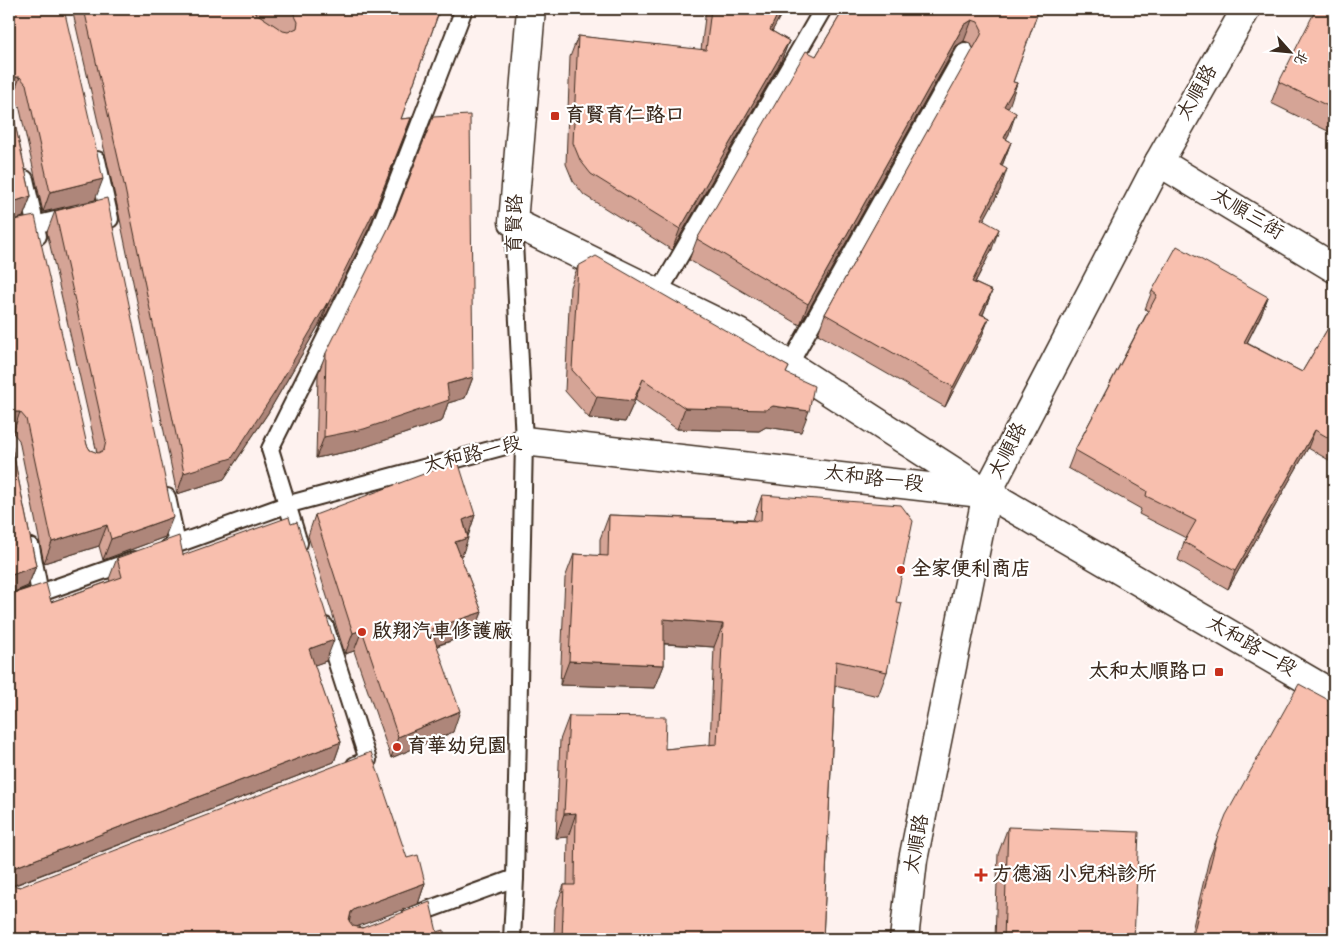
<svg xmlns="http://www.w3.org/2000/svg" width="1343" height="948" font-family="'Indie Flower','LXGW WenKai TC',sans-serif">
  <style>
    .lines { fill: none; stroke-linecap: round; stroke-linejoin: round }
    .service-casing { stroke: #3b2a1e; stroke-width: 20 }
    .minor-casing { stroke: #3b2a1e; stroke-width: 31 }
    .tertiary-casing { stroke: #3b2a1e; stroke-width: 31 }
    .service { stroke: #fff; stroke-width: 16 }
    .minor { stroke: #fff; stroke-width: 28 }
    .tertiary { stroke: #fff; stroke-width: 28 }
    .wall { fill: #d5a496; stroke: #3b2a1e }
    .shaded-wall { fill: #ae867a; stroke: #3b2a1e }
    .building { fill: #f8bfae; stroke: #3b2a1e }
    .poi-dot { fill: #c8321e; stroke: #fff; stroke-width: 2 }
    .labels { text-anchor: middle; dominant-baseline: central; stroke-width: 4.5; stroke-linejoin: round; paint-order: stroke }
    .street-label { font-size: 20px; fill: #3b2a1e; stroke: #fff }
    .poi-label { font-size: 20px; font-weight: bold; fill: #3b2a1e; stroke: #fff; text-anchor: start }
  </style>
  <rect width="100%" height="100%" fill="#fef2ef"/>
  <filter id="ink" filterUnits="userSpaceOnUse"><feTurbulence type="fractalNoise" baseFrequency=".02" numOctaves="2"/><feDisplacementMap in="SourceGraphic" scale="10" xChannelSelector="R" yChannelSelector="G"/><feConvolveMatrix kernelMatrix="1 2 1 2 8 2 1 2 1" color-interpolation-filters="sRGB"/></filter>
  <g filter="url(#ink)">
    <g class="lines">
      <!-- service casing -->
      <g class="service-casing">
        <g id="service">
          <path d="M 97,160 L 110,219"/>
          <path d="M 25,179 L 38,236"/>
          <path d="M 9,231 L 72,216"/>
          <path d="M 658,294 L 823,9"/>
          <path d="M 789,365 L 965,51"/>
          <path d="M 167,497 L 177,544"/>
          <path d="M 299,543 L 270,449 L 378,232 L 464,9"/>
          <path d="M 31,547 L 40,593"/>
          <path d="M 169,547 L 286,505 L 524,441"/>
          <path d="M 9,604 L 134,560"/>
          <path d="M 325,626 L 368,760 L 355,765"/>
          <path d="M 411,916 L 515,878"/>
          <path d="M 512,939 L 515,878 L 524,441 L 513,222"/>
        </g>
      </g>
      <!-- minor casing -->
      <g class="minor-casing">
        <g id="minor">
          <path d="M 531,9 L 513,222 L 739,333 L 987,493 L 1334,695"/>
          <path d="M 1159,162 L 1334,268"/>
          <path d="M 524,441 L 981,493"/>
        </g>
      </g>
      <!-- tertiary casing -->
      <g class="tertiary-casing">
        <path id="tertiary" d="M 904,939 L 913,860 L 987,493 L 1159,162 L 1246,9"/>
      </g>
      <!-- service -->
      <use href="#service" class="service"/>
      <!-- minor -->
      <use href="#minor" class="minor"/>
      <!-- tertiary -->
      <use href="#tertiary" class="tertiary"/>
    </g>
    <!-- wall -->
    <g class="wall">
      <path d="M 9,9 L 95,200 L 43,212 L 19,105 L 12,98 L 9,98 L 31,196 L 23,217 L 14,220 L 87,445 L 90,450 L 97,453 L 47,232 L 55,211 L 165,537 L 103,560 L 99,546 L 44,563 L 19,440 L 13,433 L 9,432 Z"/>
      <path d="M 72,9 L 440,9 L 401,119 L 411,118 L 403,139 L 369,228 L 320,327 L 320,323 L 268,413 L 224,479 L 177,494 L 117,205 Z"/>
      <path d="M 706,9 L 784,9 L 772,31 L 789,41 L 781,61 L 672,250 L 584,195 L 573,181 L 566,164 L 570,57 L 578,36 L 701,50 Z"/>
      <path d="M 844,9 L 1039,9 L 1013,82 L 1017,83 L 1007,108 L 1009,134 L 1006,139 L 1011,142 L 1002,166 L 1000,190 L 983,221 L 992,249 L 975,283 L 992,291 L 983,315 L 989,318 L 981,338 L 945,407 L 818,334 L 825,314 L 974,49 L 970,43 L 964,41 L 956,46 L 800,325 L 689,260 L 697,239 L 816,56 Z"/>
      <path d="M 1334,9 L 1334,134 L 1271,103 L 1279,82 Z"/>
      <path d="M 578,266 L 789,367 L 786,373 L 801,432 L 766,427 L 759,431 L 677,429 L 635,400 L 625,422 L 589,418 L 565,391 L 570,287 Z"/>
      <path d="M 1152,291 L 1268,297 L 1261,315 L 1247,343 L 1302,372 L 1334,318 L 1334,463 L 1308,448 L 1228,589 L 1178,560 L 1184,542 L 1186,538 L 1139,514 L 1141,509 L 1068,468 L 1075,450 L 1148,311 L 1145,309 Z"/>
      <path d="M 326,353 L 473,377 L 465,398 L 448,403 L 442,421 L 356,450 L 316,458 L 318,374 Z"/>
      <path d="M 9,433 L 36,566 L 28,586 L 14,592 L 51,602 L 110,581 L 109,579 L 117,558 L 183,555 L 326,661 L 314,665 L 341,742 L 334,762 L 13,886 L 20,887 L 407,858 L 425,883 L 418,904 L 355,927 L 437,932 L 444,939 L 9,939 Z"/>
      <path d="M 762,495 L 896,602 L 887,672 L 878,696 L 835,686 L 823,939 L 554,939 L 555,909 L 564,885 L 567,885 L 568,837 L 556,838 L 560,740 L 569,716 L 665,749 L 710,745 L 714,647 L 664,644 L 664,665 L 655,688 L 560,685 L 565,578 L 574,554 L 600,556 L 600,539 L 609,515 L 753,520 Z"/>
      <path d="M 315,515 L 475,515 L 461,558 L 482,612 L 474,633 L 437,646 L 453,732 L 391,758 L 354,651 L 345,654 L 308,536 Z"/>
      <path d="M 1008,827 L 1134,939 L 995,939 L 998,854 Z"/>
      <path d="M 1217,838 L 1334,939 L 1190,939 L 1209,859 Z"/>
    </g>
    <!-- shaded-wall -->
    <g class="shaded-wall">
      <path d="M 780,9 L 784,9 L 762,50 L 770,30 Z"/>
      <path d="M 972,20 L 964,41 L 956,46 L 800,325 L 808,304 L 964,25 Z"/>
      <path d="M 789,41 L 781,61 L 672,250 L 680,229 Z"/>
      <path d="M 14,77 L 20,77 L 12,98 L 9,98 L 9,81 Z"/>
      <path d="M 1017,83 L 1010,104 L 997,127 L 1004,106 Z"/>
      <path d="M 1016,113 L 1009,134 L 996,159 L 1004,138 Z"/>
      <path d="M 411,118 L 369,228 L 320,327 L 327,306 Z"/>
      <path d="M 1011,142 L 1003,163 L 992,186 L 1000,165 Z"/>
      <path d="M 1007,169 L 1000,190 L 973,240 L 981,219 Z"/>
      <path d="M 103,179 L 95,200 L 43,212 L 50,192 Z"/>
      <path d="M 31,196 L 23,217 L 9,222 L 9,206 L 10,203 Z"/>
      <path d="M 999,229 L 992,249 L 965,302 L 972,282 Z"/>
      <path d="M 992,291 L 984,312 L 973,334 L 980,314 Z"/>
      <path d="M 1268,297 L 1261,315 L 1238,360 L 1244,342 Z"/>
      <path d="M 327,303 L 320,323 L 268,413 L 224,479 L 177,494 L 184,473 Z"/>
      <path d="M 989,318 L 981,338 L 945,407 L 953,387 Z"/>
      <path d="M 473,377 L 465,398 L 448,403 L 442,421 L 356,450 L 316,458 L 324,437 L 447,384 Z"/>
      <path d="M 643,379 L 635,400 L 625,422 L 589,418 L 597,397 Z"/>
      <path d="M 773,406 L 809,411 L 801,432 L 766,427 L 759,431 L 677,429 L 685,408 Z"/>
      <path d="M 14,412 L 20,412 L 13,433 L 9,432 L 9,416 Z"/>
      <path d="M 1315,430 L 1308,448 L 1228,589 L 1235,571 Z"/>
      <path d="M 475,515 L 468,536 L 463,520 Z"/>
      <path d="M 173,517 L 165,537 L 103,560 L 111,539 Z"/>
      <path d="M 107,525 L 99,546 L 44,563 L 52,542 Z"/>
      <path d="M 468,538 L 461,559 L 455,542 Z"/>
      <path d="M 36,566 L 28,586 L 9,594 L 9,576 Z"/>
      <path d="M 482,612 L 474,633 L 423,650 L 431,629 Z"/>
      <path d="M 664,619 L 723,624 L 714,647 L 656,643 Z"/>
      <path d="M 362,630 L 354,651 L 345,654 L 353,633 Z"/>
      <path d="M 334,640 L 326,661 L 301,670 L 309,649 Z"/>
      <path d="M 569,661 L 664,665 L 655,688 L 560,685 Z"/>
      <path d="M 460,711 L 453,732 L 391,758 L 398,737 Z"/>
      <path d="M 341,742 L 334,762 L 9,887 L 9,871 L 13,868 Z"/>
      <path d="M 576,813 L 568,837 L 556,838 L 564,814 Z"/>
      <path d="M 425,883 L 418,904 L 348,930 L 351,912 L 355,909 Z"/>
    </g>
    <!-- building -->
    <g class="building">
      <path d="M 9,9 L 64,9 L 103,179 L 50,192 L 26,84 L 20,77 L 14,77 L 9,81 Z"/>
      <path d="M 84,9 L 250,9 L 283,31 L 288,32 L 297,28 L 298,22 L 294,14 L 286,9 L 440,9 L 401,119 L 411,118 L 376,207 L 327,306 L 327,303 L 275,392 L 232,458 L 184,473 L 124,184 Z"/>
      <path d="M 711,9 L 780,9 L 770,30 L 789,41 L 680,229 L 591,174 L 580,160 L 573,143 L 578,36 L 706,50 Z"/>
      <path d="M 844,9 L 1039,9 L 1013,82 L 1017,83 L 1004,106 L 1016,113 L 1004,138 L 1011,142 L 1000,165 L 1007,169 L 981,219 L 999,229 L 972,282 L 992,291 L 980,314 L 989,318 L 953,387 L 825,314 L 981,35 L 982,30 L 978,22 L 972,20 L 964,25 L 808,304 L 697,239 L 806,51 L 816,56 Z"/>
      <path d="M 1316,9 L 1334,9 L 1334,109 L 1279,82 Z"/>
      <path d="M 9,97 L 31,196 L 10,203 L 9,206 Z"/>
      <path d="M 470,115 L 473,377 L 447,384 L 449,400 L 364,429 L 324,437 L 326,353 L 395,215 L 433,117 Z"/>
      <path d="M 107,198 L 173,517 L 111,539 L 107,525 L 52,542 L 26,419 L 20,412 L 14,412 L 9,416 L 9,214 L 14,220 L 35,216 L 87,445 L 90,450 L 98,453 L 104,450 L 106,441 L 55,211 Z"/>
      <path d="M 1177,246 L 1268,297 L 1244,342 L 1302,372 L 1334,318 L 1334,441 L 1315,430 L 1235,571 L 1184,542 L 1196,521 L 1146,496 L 1147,491 L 1075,450 L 1157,295 L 1152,291 Z"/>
      <path d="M 596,256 L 789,367 L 786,373 L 814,386 L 809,411 L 773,406 L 766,410 L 685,408 L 643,379 L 633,401 L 597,397 L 572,370 L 578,266 Z"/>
      <path d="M 9,433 L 36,566 L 9,576 L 9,579 Z"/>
      <path d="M 458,461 L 475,515 L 463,520 L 468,538 L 455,542 L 482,612 L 431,629 L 460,711 L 398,737 L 362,630 L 353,633 L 315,515 Z"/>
      <path d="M 762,495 L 901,505 L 913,521 L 896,602 L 902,603 L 887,672 L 836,661 L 823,939 L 562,939 L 564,885 L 575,885 L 576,813 L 564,814 L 569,716 L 666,717 L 665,749 L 717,744 L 723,624 L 664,619 L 664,665 L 569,661 L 574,554 L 608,556 L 609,515 L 761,521 Z"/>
      <path d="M 289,517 L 291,524 L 297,522 L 334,640 L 309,649 L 341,742 L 13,868 L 9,871 L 9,588 L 15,593 L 46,583 L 51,602 L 122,577 L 117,558 L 179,536 L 183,555 Z"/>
      <path d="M 1299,684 L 1334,703 L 1334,939 L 1192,939 L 1217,838 L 1226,815 Z"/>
      <path d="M 371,752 L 407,858 L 418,855 L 425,883 L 355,909 L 351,912 L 349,921 L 353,926 L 362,928 L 430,902 L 437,932 L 444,930 L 444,939 L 15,939 L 9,918 L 9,883 L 11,885 L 20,887 Z"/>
      <path d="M 1008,827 L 1139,832 L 1134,939 L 1004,939 Z"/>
    </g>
  </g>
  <!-- markers -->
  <g class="poi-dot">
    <rect x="550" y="111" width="10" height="10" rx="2.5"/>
    <circle cx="901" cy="570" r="5"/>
    <circle cx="362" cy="632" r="5"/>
    <rect x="1214" y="667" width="10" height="10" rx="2.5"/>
    <circle cx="397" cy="747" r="5"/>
    <path d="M978.5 867.5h5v5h5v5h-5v5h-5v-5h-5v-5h5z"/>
  </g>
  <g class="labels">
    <!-- street labels -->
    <g class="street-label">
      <text transform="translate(1198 93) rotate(-60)">太順路</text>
      <text transform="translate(1247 215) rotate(31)">太順三街</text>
      <text transform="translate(516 224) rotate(-89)">育賢路</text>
      <text transform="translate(1009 451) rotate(-63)">太順路</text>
      <text transform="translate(473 456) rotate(-14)">太和路一段</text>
      <text transform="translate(874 480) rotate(7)">太和路一段</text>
      <text transform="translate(1251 647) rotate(30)">太和路一段</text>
      <text transform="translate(918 844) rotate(-80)">太順路</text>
    </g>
    <!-- poi labels -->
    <g class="poi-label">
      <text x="565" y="116">育賢育仁路口</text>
      <text x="911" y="570">全家便利商店</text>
      <text x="372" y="632">啟翔汽車修護廠</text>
      <text x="1209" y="672" text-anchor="end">太和太順路口</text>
      <text x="407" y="747">育華幼兒園</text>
      <text x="992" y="875">方德涵 小兒科診所</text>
    </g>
  </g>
  <!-- margin -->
  <rect width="1343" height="948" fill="none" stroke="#fff" stroke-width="30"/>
  <rect x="15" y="15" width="1313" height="918" fill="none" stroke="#3b2a1e" stroke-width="2" filter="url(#ink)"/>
  <!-- north arrow -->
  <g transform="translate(1290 52) rotate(117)" stroke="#ffffff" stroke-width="4" paint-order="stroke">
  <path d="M0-4L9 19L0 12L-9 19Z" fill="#3b2a1e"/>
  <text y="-8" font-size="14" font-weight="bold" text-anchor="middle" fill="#3b2a1e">北</text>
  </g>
</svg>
